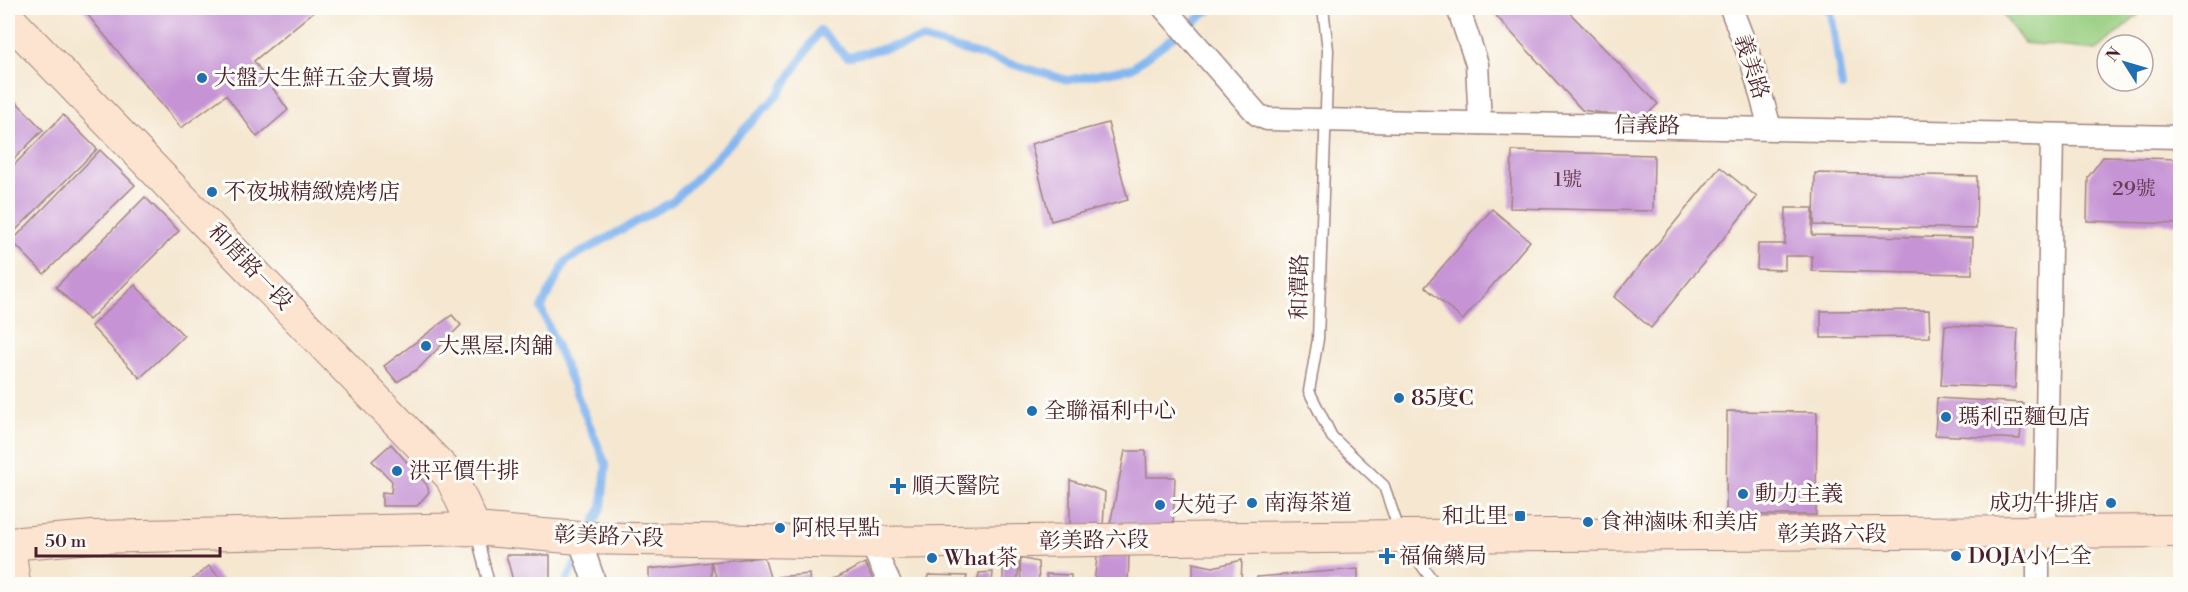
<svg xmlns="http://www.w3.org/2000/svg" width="2188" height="592" font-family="'Libre Bodoni','Noto Serif TC',serif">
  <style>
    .green { fill: #99cf81; stroke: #727756; stroke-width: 1.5 }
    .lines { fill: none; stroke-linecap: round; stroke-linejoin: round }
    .stream { stroke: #83b6f0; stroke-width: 8 }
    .building { fill: #c694d5 }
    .lane-casing { stroke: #a0837e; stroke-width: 13 }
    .street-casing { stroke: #a0837e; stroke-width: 25 }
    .secondary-casing { stroke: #a0837e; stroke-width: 34 }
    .lane { stroke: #fff; stroke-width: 10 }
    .street { stroke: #fff; stroke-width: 22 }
    .secondary { stroke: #fde4d0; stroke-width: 32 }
    .poi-dot { fill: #1f6fb2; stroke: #fdfcf7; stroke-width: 2 }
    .labels { text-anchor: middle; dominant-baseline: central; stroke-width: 6; stroke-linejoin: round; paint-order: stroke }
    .number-label { font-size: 20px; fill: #693c56 }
    .street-label { font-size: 22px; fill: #4a1f2b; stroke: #fdfcf7 }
    .poi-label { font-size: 22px; fill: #4a1f2b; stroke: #fdfcf7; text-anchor: start }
  </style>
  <rect width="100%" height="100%" fill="#fdfcf7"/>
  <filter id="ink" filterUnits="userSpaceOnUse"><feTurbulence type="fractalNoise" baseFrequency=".0167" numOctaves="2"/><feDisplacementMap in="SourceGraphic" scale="12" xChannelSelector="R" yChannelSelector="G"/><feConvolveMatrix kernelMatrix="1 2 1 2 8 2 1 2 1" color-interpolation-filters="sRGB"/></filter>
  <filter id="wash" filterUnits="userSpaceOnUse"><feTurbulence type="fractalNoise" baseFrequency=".008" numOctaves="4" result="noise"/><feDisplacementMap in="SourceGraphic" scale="24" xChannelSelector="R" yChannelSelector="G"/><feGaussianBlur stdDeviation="1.35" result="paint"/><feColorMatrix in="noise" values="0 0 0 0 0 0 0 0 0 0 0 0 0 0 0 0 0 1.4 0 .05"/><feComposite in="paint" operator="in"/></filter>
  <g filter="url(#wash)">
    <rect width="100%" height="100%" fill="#f5e7d0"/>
    <!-- green -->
    <path class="green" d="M 1998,8 L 2146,8 L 2098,50 L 2024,43 Z"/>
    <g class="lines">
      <!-- stream -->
      <g class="stream">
        <path d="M 1824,8 L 1831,12 L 1842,87"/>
        <path d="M 590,532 L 602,506 L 606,465 L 541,308 L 566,261 L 673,201 L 778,95 L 820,30 L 847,57 L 923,39 L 1068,80 L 1132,68 L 1212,8"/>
        <path d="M 565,584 L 580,553"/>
      </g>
    </g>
    <g id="blocks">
      <!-- building -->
      <g class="building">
        <path d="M 82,8 L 318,8 L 254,61 L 288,110 L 257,137 L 226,95 L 181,128 Z"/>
        <path d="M 1489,8 L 1565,8 L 1658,104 L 1642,119 L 1582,110 Z"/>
        <path d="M 8,93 L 43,130 L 8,165 Z"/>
        <path d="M 63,115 L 97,149 L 8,238 L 8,171 Z"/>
        <path d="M 1108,123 L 1128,200 L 1051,221 L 1031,144 Z"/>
        <path d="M 100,150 L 135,185 L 44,274 L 12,241 Z"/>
        <path d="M 1512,151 L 1654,155 L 1653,211 L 1510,208 Z"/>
        <path d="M 2103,157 L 2180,159 L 2180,224 L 2087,221 L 2088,177 Z"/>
        <path d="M 1720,167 L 1757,197 L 1651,328 L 1614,297 Z"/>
        <path d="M 1815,173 L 1977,176 L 1976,229 L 1814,225 Z"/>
        <path d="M 145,197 L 179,231 L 89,320 L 56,287 Z"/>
        <path d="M 1786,208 L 1813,208 L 1812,235 L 1973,238 L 1972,274 L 1812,271 L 1812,256 L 1785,256 L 1785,270 L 1757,269 L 1758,244 L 1785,244 Z"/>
        <path d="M 1492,209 L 1530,241 L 1463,320 L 1425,287 Z"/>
        <path d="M 135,285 L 184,336 L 140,378 L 91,326 Z"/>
        <path d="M 1929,310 L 1930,337 L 1821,338 L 1821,311 Z"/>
        <path d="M 452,315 L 461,325 L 419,368 L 397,382 L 384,366 Z"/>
        <path d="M 1945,325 L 2018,329 L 2015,388 L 1941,385 Z"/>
        <path d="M 1937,398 L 2023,403 L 2020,439 L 1935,435 Z"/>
        <path d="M 1727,411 L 1817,412 L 1816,515 L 1726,515 Z"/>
        <path d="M 391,444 L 427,485 L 429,492 L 417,506 L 382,506 L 382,492 L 391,493 L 392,481 L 372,461 Z"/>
        <path d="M 1125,451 L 1146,451 L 1147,477 L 1175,477 L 1173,528 L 1110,524 Z"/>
        <path d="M 1070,480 L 1105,492 L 1103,527 L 1070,525 Z"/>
        <path d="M 506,555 L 550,555 L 550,577 L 545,584 L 514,584 Z"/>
        <path d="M 1129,555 L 1128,584 L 1094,584 L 1097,557 Z"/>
        <path d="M 764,557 L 772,584 L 719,584 L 711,562 Z"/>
        <path d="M 1020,558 L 1017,584 L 1003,584 L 1003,562 L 1020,558 L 1038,562 L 1039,584 L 1021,584 Z"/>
        <path d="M 1242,560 L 1241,584 L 1193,584 L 1193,563 L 1213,567 Z"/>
        <path d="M 711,562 L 712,584 L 649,584 L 649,569 Z"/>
        <path d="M 865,563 L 875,584 L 825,584 Z"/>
        <path d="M 209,566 L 225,584 L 187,584 Z"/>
        <path d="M 1358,569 L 1358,584 L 1257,584 L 1257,577 Z"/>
        <path d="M 993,572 L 992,584 L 977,584 L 979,573 Z"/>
        <path d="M 809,574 L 810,584 L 777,584 L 777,577 Z"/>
        <path d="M 1046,574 L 1071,575 L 1071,584 L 1047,584 Z"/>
        <path d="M 928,575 L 967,576 L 965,584 L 926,584 Z"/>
      </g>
    </g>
  </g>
  <g filter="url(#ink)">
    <use href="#blocks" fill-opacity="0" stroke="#a0837e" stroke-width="1.5"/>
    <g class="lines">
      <!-- lane casing -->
      <g class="lane-casing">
        <g id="lane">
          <path d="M 1323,8 L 1328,50 L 1318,339 L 1309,391 L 1332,437 L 1384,486 L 1401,536 L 1435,584"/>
          <path d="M 476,532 L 489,584"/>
        </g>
      </g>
      <!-- street casing -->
      <g class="street-casing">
        <g id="street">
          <path d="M 1164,8 L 1258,115 L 1267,119 L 2180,137"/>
          <path d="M 1458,8 L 1477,64 L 1480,123"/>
          <path d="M 1731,8 L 1753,66 L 1770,128"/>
          <path d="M 2038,533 L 2038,584"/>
          <path d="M 2045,533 L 2052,135"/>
          <path d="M 579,538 L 595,584"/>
          <path d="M 871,543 L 890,584"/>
        </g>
      </g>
      <!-- secondary casing -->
      <g class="secondary-casing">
        <g id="secondary">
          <path d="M 8,18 L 451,477 L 475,529"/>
          <path d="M 8,544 L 93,537 L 475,529 L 579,538 L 871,543 L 1401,536 L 2180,531"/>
          <path d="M 9,544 L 14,584"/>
        </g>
      </g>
      <!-- lane -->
      <use href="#lane" class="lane"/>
      <!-- street -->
      <use href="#street" class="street"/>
      <!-- secondary -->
      <use href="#secondary" class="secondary"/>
    </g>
  </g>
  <!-- markers -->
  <g class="poi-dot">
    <circle cx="202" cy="78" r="6"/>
    <circle cx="212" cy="192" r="6"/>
    <circle cx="426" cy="346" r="6"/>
    <circle cx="1399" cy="398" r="6"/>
    <circle cx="1032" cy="411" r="6"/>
    <circle cx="1946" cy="417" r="6"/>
    <circle cx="397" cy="471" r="6"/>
    <path d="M895 477h6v6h6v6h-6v6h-6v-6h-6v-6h6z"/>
    <circle cx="1743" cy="494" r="6"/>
    <circle cx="1252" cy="503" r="6"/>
    <circle cx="2111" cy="503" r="6"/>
    <circle cx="1160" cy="505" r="6"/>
    <rect x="1514" y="510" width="12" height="12" rx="3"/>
    <circle cx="1588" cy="522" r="6"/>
    <circle cx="780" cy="528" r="6"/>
    <path d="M1384 547h6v6h6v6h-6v6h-6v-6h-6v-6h6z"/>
    <circle cx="1956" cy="556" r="6"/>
    <circle cx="932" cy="558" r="6"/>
  </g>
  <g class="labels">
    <!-- number labels -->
    <g class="number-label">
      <text x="1568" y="180">1號</text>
      <text x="2134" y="189">29號</text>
    </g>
    <!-- street labels -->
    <g class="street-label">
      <text transform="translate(1751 67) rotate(72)">義美路</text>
      <text transform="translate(1647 126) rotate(1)">信義路</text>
      <text transform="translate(250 267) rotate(46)">和厝路一段</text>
      <text transform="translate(1300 287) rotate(-89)">和潭路</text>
      <text x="1832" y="534">彰美路六段</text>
      <text transform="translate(609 537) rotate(2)">彰美路六段</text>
      <text transform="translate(1094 541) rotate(-1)">彰美路六段</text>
    </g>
    <!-- poi labels -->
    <g class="poi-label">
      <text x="214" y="78">大盤大生鮮五金大賣場</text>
      <text x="224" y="192">不夜城精緻燒烤店</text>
      <text x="438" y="346">大黑屋.肉舖</text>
      <text x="1411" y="398">85度C</text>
      <text x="1044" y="411">全聯福利中心</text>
      <text x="1958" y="417">瑪利亞麵包店</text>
      <text x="409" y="471">洪平價牛排</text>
      <text x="912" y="486">順天醫院</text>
      <text x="1755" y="494">動力主義</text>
      <text x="1264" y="503">南海茶道</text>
      <text x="2099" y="503" text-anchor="end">成功牛排店</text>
      <text x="1172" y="505">大苑子</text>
      <text x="1508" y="516" text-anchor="end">和北里</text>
      <text x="1600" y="522">食神滷味 和美店</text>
      <text x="792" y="528">阿根早點</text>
      <text x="1399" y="556">福倫藥局</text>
      <text x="1968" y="556">DOJA小仁全</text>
      <text x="944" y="558">What茶</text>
    </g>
  </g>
  <!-- margin -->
  <rect width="2188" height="592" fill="none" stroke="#fdfcf7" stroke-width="30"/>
  <!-- north arrow -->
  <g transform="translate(2125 63) rotate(307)"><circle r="28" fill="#fdfcf7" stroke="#b5a4a5" stroke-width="1.5"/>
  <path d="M0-4.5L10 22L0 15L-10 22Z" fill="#1f6fb2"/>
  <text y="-9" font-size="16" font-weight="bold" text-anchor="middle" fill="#4a1f2b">N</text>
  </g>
  <!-- scale -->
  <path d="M36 547v9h184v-9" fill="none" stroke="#4a1f2b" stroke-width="3"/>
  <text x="45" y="547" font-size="18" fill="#4a1f2b" stroke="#fdfcf7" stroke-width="4.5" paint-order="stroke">50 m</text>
</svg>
